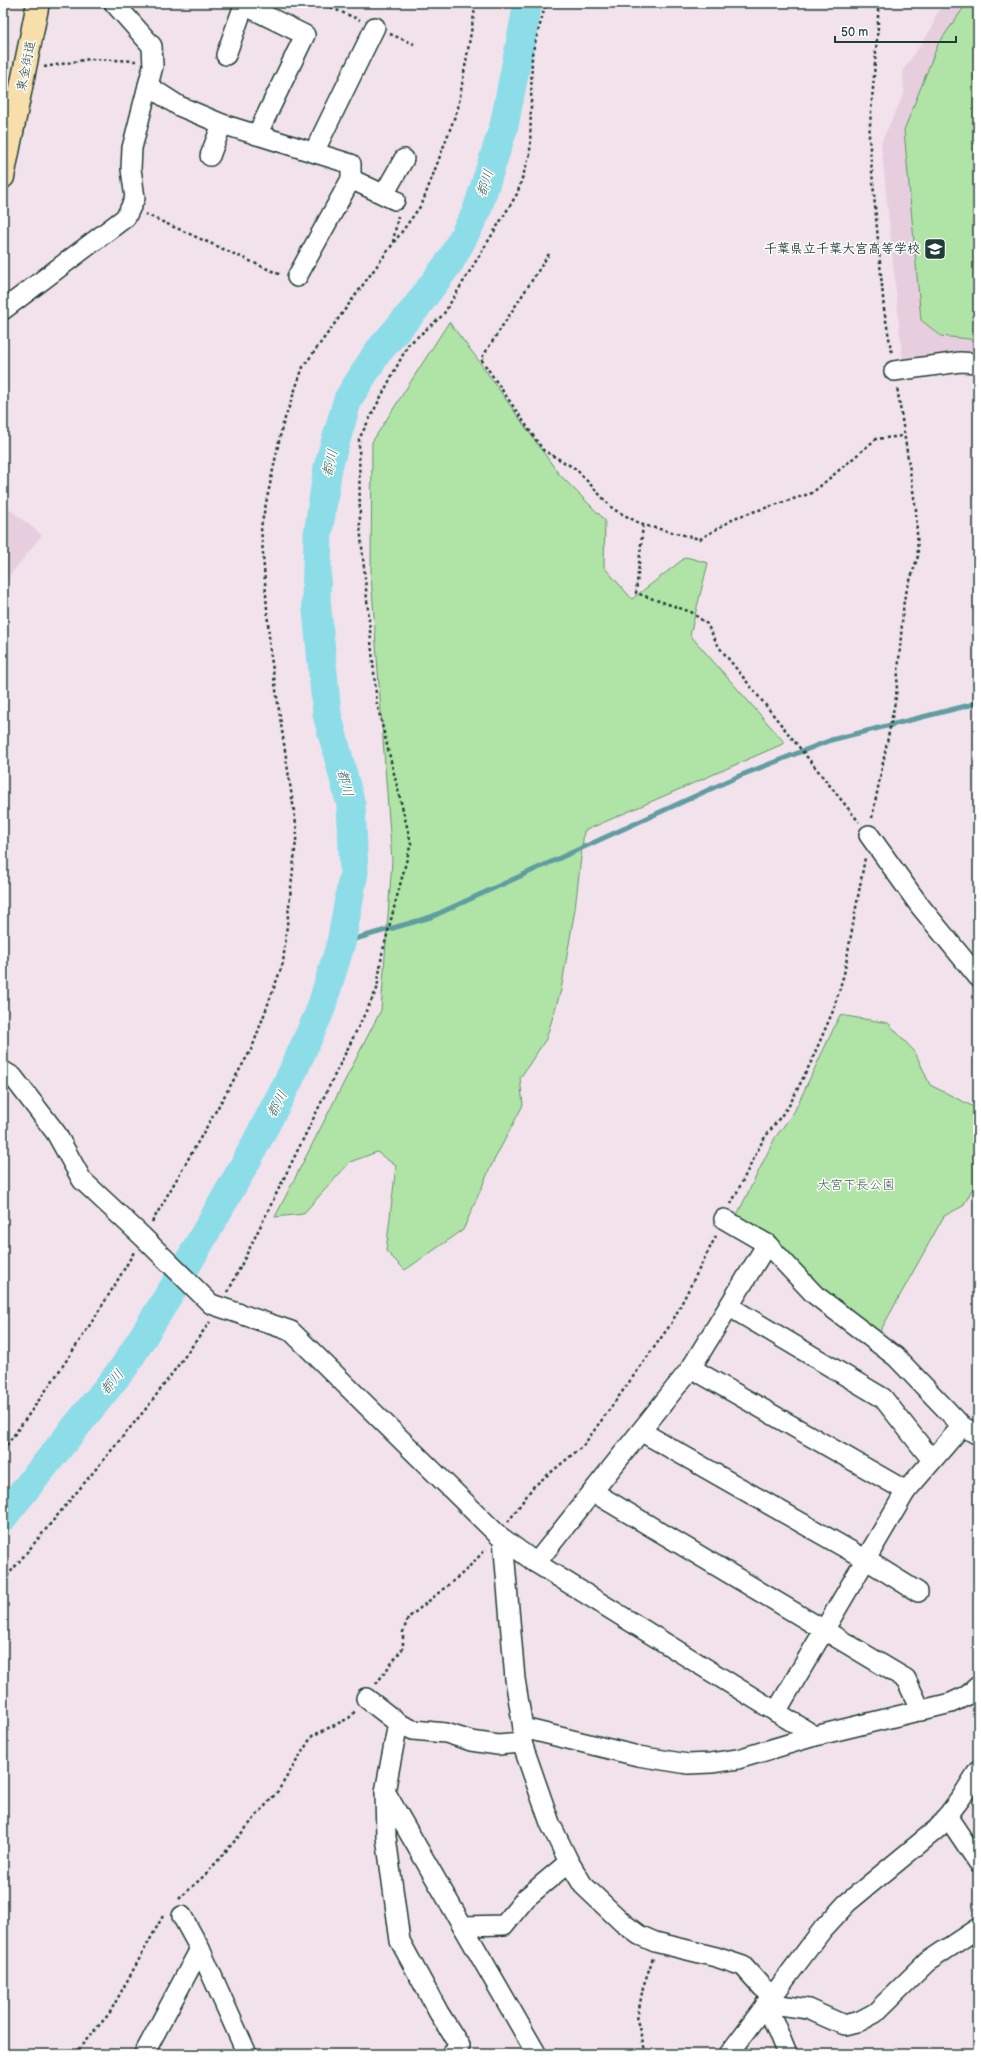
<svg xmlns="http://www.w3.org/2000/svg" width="981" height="2057" font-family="'Balsamiq Sans','Klee One',sans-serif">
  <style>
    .built { fill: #e7cedf }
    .green { fill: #afe4a6; stroke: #67906d }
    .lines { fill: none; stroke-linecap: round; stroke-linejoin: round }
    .stream { stroke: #619da1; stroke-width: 5 }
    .river { stroke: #8ddde9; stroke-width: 29 }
    .minor-casing { stroke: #1f3d34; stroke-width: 22 }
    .highway-casing { stroke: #1f3d34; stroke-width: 25 }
    .path { stroke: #1f3d34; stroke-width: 2.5; stroke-dasharray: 3 3; stroke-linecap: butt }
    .minor { stroke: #fff; stroke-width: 19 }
    .highway { stroke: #f8deab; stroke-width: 22 }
    .labels { text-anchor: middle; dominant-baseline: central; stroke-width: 3; stroke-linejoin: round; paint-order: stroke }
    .street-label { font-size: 13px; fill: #1f3d34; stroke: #fff }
    .poi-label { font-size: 13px; font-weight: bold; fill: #1f3d34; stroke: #fff; text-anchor: end }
    .park-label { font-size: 13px; fill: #3c5e4b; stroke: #fff }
    .water-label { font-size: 14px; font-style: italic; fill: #3a6561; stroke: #fff }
  </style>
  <rect width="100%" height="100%" fill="#f1e2ec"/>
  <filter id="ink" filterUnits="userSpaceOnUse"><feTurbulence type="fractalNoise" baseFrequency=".025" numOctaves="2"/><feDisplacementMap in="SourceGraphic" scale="8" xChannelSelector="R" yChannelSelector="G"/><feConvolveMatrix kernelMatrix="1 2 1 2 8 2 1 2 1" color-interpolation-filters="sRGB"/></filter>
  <g filter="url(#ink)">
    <!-- built -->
    <g class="built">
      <path d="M 944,3 L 978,3 L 978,357 L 903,364 L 881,142 L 904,94 L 903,70 L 932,28 L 935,17 Z"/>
      <path d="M 3,504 L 42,535 L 3,584 Z"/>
    </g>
    <!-- green -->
    <g class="green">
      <path d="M 967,3 L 978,3 L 978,340 L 941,336 L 921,320 L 904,130 L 938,44 Z"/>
      <path d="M 449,322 L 476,357 L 558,473 L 605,520 L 604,567 L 632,599 L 686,557 L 708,563 L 690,635 L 785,743 L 584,831 L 575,909 L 561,990 L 546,1039 L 520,1078 L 523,1105 L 491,1166 L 463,1230 L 405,1270 L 386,1251 L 396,1166 L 377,1152 L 350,1162 L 303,1214 L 275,1217 L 381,1010 L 392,861 L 371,576 L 372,442 Z"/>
      <path d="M 840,1015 L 888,1023 L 915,1052 L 930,1085 L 978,1109 L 978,1179 L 963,1206 L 944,1216 L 877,1337 L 821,1295 L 781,1244 L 736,1217 L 775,1138 L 794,1112 Z"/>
    </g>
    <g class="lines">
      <!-- stream -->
      <path class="stream" d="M 341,943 L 431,917 L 739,776 L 831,740 L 978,703"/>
      <!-- river -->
      <path class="river" d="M 3,1517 L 124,1367 L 177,1282 L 246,1162 L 289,1080 L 320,1011 L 341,943 L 354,872 L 351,805 L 327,714 L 316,600 L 318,534 L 328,467 L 348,399 L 377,353 L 414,310 L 451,260 L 476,213 L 504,126 L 528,3"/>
      <!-- minor casing -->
      <g class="minor-casing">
        <g id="minor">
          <path d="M 226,55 L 244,5 L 305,35 L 257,135"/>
          <path d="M 148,86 L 179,106 L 222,124 L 351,164 L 351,179 L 297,277"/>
          <path d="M 314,152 L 375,27"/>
          <path d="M 210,156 L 222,124"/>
          <path d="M 351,179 L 395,200"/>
          <path d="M 384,194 L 404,159"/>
          <path d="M 3,310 L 126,217 L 135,198 L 131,169 L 132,148 L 153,66 L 152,46 L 114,3"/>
          <path d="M 894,371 L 960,362 L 978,363"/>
          <path d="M 869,835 L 920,906 L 978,977"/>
          <path d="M 3,1071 L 13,1077 L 56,1133 L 82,1180 L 143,1237 L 211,1304 L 291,1331 L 498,1535 L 536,1563 L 815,1736"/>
          <path d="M 724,1219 L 767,1244 L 814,1294 L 896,1357 L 962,1426 L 978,1435"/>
          <path d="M 730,1307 L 883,1398 L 932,1460"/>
          <path d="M 691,1368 L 906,1491"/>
          <path d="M 642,1432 L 865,1559 L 918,1592"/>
          <path d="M 593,1492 L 906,1679 L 921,1711"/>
          <path d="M 503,1539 L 515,1679 L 523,1728 L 522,1743 L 550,1823 L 569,1862 L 583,1885 L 623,1923 L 639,1935 L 655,1942 L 716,1957 L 743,1966 L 762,1987 L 772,1995"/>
          <path d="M 536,1563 L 691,1368 L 767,1244"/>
          <path d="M 366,1698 L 398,1723 L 413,1730 L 446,1733 L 471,1741 L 498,1745 L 522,1743"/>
          <path d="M 776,1712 L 906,1491 L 962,1426"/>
          <path d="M 398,1723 L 385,1792 L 386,1837 L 400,1941 L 439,2013 L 460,2046 L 451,2054"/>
          <path d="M 523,1728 L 638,1756 L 688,1764 L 711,1763 L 738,1759 L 815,1736 L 951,1703 L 968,1695 L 978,1686"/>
          <path d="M 386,1793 L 536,2053 L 535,2054"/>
          <path d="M 947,1816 L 978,1862"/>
          <path d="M 182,1916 L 200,1949 L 247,2054"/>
          <path d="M 463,1926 L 504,1925 L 526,1898 L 569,1862"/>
          <path d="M 144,2054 L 200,1949"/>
          <path d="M 729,2054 L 823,1929 L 847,1903 L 938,1828 L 961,1798 L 978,1771"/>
          <path d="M 787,2054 L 766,2003 L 808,2009 L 844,2025 L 860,2021 L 875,2013 L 927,1962 L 978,1928"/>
        </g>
      </g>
      <!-- highway casing -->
      <g class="highway-casing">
        <path id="highway" d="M 3,177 L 38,3"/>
      </g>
      <!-- path -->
      <g class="path">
        <path d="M 320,3 L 360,20"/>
        <path d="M 878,3 L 878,26 L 869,137 L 884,309 L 892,355"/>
        <path d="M 390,34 L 414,44"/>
        <path d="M 44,67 L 90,59 L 136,61"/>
        <path d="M 145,214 L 281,275"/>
        <path d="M 393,242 L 398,216"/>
        <path d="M 549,254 L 481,359 L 543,450 L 576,469 L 613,509 L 643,525 L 700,539 L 737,517 L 812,493 L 876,439 L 903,436"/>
        <path d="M 643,525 L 636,593 L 691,612 L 707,624 L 719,647 L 859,822"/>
        <path d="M 872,818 L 896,697 L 904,599 L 918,556 L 916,510 L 897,387"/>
        <path d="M 731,1204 L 763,1140 L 790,1104 L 811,1062 L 833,1011 L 844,974 L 865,858"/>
        <path d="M 152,1222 L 252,1048 L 283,963 L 297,831 L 270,650 L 261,527 L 282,427 L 303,367 L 422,204 L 458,108 L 476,3"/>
        <path d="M 228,1292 L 377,989 L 382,954 L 411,843 L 377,704 L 360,526 L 359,439 L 408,345 L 443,315 L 517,194 L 530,154 L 532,54 L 546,3"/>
        <path d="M 3,1450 C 50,1386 95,1321 134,1252"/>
        <path d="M 508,1522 L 533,1487 L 583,1446 L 671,1324 L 717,1234"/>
        <path d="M 3,1581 L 149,1405 L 210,1322"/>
        <path d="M 376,1684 L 403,1648 L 403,1632 L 408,1618 L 464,1572 L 486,1549"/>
        <path d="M 179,1899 L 207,1873 L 278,1791 L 312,1736 L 349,1718 L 356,1710"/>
        <path d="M 74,2054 L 109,2014 L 164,1914"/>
        <path d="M 646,2054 L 637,2020 L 643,1987 L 653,1958"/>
      </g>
      <!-- minor -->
      <use href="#minor" class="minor"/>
      <!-- highway -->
      <use href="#highway" class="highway"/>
    </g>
  </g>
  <!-- icons -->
  <defs>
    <g id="school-square" transform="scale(1.15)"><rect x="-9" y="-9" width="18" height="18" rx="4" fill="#1f3d34" stroke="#fff"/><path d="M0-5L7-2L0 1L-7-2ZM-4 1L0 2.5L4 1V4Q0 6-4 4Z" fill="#fff"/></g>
  </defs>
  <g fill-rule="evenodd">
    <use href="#school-square" x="935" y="249"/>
  </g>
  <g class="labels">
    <!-- street labels -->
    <g class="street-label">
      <text transform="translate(26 66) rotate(-79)">東金街道</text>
    </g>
    <!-- poi labels -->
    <g class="poi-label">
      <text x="920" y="249">千葉県立千葉大宮高等学校</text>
    </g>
    <!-- park labels -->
    <g class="park-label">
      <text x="856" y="1185">大宮下長公園</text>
    </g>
    <!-- water labels -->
    <g class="water-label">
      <text transform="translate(485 183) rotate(-72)">都川</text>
      <text transform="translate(330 463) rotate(-77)">都川</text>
      <text transform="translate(345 783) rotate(76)">都川</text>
      <text transform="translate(277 1104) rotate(-62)">都川</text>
      <text transform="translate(112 1382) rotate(-51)">都川</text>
    </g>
  </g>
  <!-- margin -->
  <rect width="981" height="2057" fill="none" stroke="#fff" stroke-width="16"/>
  <rect x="8" y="8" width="965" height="2041" fill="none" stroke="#1f3d34" stroke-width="1.5" filter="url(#ink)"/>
  <!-- scale -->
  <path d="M835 36v6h121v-6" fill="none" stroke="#1f3d34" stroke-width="2"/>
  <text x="841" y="36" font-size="12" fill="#1f3d34" stroke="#ffffff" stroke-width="3" paint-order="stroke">50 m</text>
</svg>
